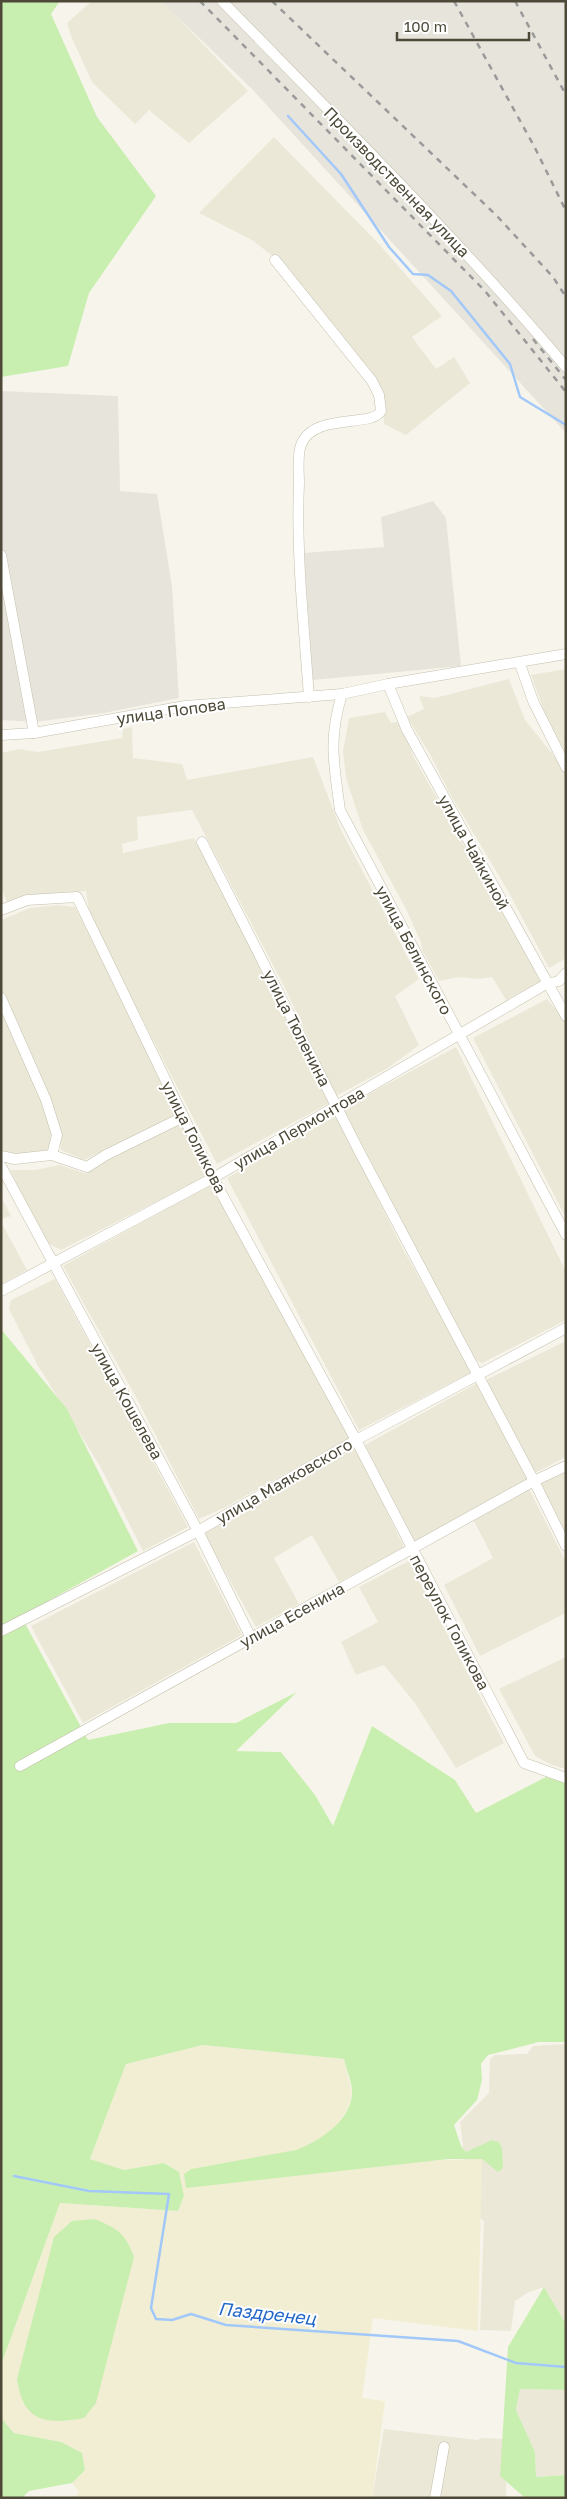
<svg xmlns="http://www.w3.org/2000/svg" width="567" height="2499" font-family="'Golos Text',sans-serif">
  <style>
    .residential { fill: #ebe8d8 }
    .industrial { fill: #e7e4dc }
    .education { fill: #f1eed3 }
    .green { fill: #c9efb0 }
    .lines { fill: none; stroke-linecap: round; stroke-linejoin: round }
    .stream { stroke: #a2c8f9; stroke-width: 2.5 }
    .minor-casing { stroke: #c4bfac; stroke-width: 11 }
    .minor { stroke: #fff; stroke-width: 10 }
    .rail { stroke: #9a9a9a; stroke-width: 2.5; stroke-dasharray: 6 6; stroke-linecap: butt }
    .labels { text-anchor: middle; dominant-baseline: central; stroke-width: 4; stroke-linejoin: round; paint-order: stroke }
    .street-label { font-size: 16px; fill: #4d4837; stroke: #fff }
    .water-label { font-size: 18px; font-style: italic; fill: #2267c7; stroke: #fff }
  </style>
  <rect width="100%" height="100%" fill="#f7f5eb"/>
  <!-- residential -->
  <g class="residential">
    <path d="M 92,1 L 162,1 L 248,91 L 189,143 L 149,110 L 135,124 L 92,82 L 71,36 L 67,23 Z"/>
    <path d="M 274,137 L 378,243 L 442,316 L 412,337 L 436,369 L 454,357 L 470,383 L 406,435 L 384,424 L 384,399 L 370,373 L 340,332 L 279,261 L 252,240 L 199,213 Z"/>
    <path d="M 566,669 L 566,755 L 550,727 L 531,675 Z"/>
    <path d="M 509,679 L 525,720 L 558,761 L 566,773 L 566,958 L 549,968 L 508,891 L 449,792 L 431,756 L 407,717 L 424,709 L 419,696 L 435,698 Z"/>
    <path d="M 385,712 L 391,723 L 401,721 L 413,756 L 541,981 L 506,1000 L 492,977 L 478,979 L 459,977 L 439,981 L 422,950 L 421,942 L 406,909 L 363,830 L 346,778 L 343,751 L 349,718 Z"/>
    <path d="M 132,727 L 133,758 L 182,764 L 187,780 L 313,757 L 341,830 L 419,979 L 395,996 L 419,1045 L 388,1068 L 336,1096 L 285,988 L 192,810 L 137,817 L 138,840 L 122,844 L 123,853 L 194,838 L 247,935 L 275,998 L 331,1102 L 217,1164 L 90,918 L 86,891 L 29,896 L 7,902 L 2,889 L 1,753 L 19,749 L 38,752 L 122,738 L 123,729 Z"/>
    <path d="M 58,905 L 75,907 L 179,1113 L 84,1160 L 61,1150 L 58,1122 L 1,992 L 1,920 L 30,908 Z"/>
    <path d="M 547,999 L 566,1021 L 566,1218 L 473,1038 Z"/>
    <path d="M 1,1009 L 57,1136 L 48,1152 L 31,1156 L 1,1151 Z"/>
    <path d="M 456,1047 L 566,1272 L 566,1320 L 482,1363 L 473,1358 L 343,1108 Z"/>
    <path d="M 336,1116 L 403,1249 L 472,1372 L 359,1430 L 227,1178 Z"/>
    <path d="M 181,1121 L 209,1175 L 61,1250 L 47,1243 L 10,1170 L 35,1170 L 60,1165 L 87,1174 L 90,1168 Z"/>
    <path d="M 214,1183 L 349,1438 L 224,1508 L 199,1519 L 137,1399 L 63,1266 Z"/>
    <path d="M 1,1197 L 11,1216 L 1,1219 Z"/>
    <path d="M 1,1222 L 27,1270 L 1,1284 Z"/>
    <path d="M 55,1279 L 188,1527 L 143,1551 L 100,1466 L 37,1364 L 9,1309 L 11,1300 Z"/>
    <path d="M 566,1341 L 566,1457 L 535,1473 L 486,1380 Z"/>
    <path d="M 479,1382 L 528,1479 L 415,1542 L 365,1445 Z"/>
    <path d="M 356,1448 L 404,1547 L 339,1582 L 312,1535 L 274,1558 L 299,1604 L 256,1627 L 204,1534 Z"/>
    <path d="M 566,1468 L 566,1534 L 539,1480 Z"/>
    <path d="M 529,1489 L 566,1562 L 566,1613 L 480,1656 L 444,1585 L 493,1558 L 473,1519 Z"/>
    <path d="M 194,1542 L 242,1635 L 83,1723 L 31,1626 Z"/>
    <path d="M 409,1561 L 504,1743 L 456,1768 L 415,1703 L 384,1665 L 356,1675 L 341,1642 L 378,1622 L 359,1587 Z"/>
    <path d="M 566,1657 L 566,1769 L 552,1765 L 535,1756 L 499,1689 Z"/>
    <path d="M 566,2044 L 566,2324 L 544,2287 L 529,2292 L 515,2301 L 511,2331 L 480,2330 L 484,2221 L 480,2218 L 465,2162 L 460,2122 L 489,2093 L 490,2059 L 495,2055 L 527,2054 L 533,2046 Z"/>
    <path d="M 520,2389 L 566,2390 L 566,2475 L 536,2477 L 535,2452 L 516,2410 Z"/>
    <path d="M 384,2429 L 477,2440 L 481,2438 L 507,2439 L 506,2498 L 372,2498 Z"/>
  </g>
  <!-- industrial -->
  <g class="industrial">
    <path d="M 161,1 L 566,1 L 566,433 L 252,89 Z"/>
    <path d="M 1,391 L 118,396 L 120,491 L 157,494 L 172,586 L 179,698 L 104,713 L 35,722 L 1,720 Z"/>
    <path d="M 433,501 L 446,518 L 461,666 L 313,680 L 304,553 L 384,547 L 381,517 Z"/>
  </g>
  <!-- education -->
  <path class="education" d="M 203,2045 L 344,2059 L 352,2093 L 348,2108 L 340,2121 L 330,2132 L 310,2145 L 296,2150 L 228,2164 L 197,2167 L 482,2159 L 478,2331 L 373,2318 L 362,2398 L 385,2401 L 372,2498 L 75,2498 L 79,2491 L 72,2483 L 85,2470 L 61,2442 L 14,2433 L 1,2418 L 1,2365 L 60,2203 L 178,2211 L 184,2196 L 179,2172 L 164,2163 L 124,2170 L 90,2159 L 126,2064 Z"/>
  <!-- green -->
  <g class="green">
    <path d="M 1,1 L 60,1 L 51,14 L 97,117 L 156,196 L 89,293 L 68,366 L 1,377 Z"/>
    <path d="M 1,1329 L 67,1409 L 138,1551 L 21,1616 L 88,1740 L 169,1723 L 236,1723 L 297,1692 L 236,1751 L 281,1752 L 315,1795 L 333,1826 L 372,1726 L 455,1780 L 476,1813 L 546,1777 L 566,1783 L 566,2042 L 539,2042 L 488,2055 L 481,2064 L 482,2080 L 477,2100 L 454,2125 L 461,2146 L 466,2152 L 492,2140 L 499,2142 L 502,2148 L 503,2168 L 498,2172 L 482,2159 L 449,2159 L 186,2188 L 184,2174 L 191,2169 L 296,2150 C 319,2141 350,2122 352,2094 C 353,2084 346,2069 344,2059 L 203,2045 L 126,2064 L 90,2159 L 124,2170 L 164,2163 L 179,2172 L 184,2196 L 178,2211 L 60,2203 L 1,2365 Z"/>
    <path d="M 95,2219 C 118,2229 125,2233 134,2257 L 96,2403 L 84,2418 C 45,2425 23,2422 17,2379 L 54,2237 L 72,2221 Z"/>
    <path d="M 544,2287 L 566,2324 L 566,2390 L 520,2389 L 516,2410 L 535,2452 L 536,2477 L 566,2475 L 566,2498 L 525,2498 L 500,2476 L 508,2347 Z"/>
    <path d="M 1,2418 L 14,2433 L 61,2442 L 82,2453 L 85,2470 L 72,2483 L 29,2491 L 22,2498 L 1,2498 Z"/>
  </g>
  <g class="lines">
    <!-- stream -->
    <g class="stream">
      <path d="M 288,116 L 341,174 L 389,247 L 413,274 L 428,275 L 451,291 L 510,364 L 520,397 L 566,425"/>
      <path d="M 14,2176 L 89,2191 L 169,2194 L 151,2308 L 156,2319 L 172,2320 L 191,2314 L 226,2325 L 458,2341 L 516,2363 L 566,2367"/>
    </g>
    <!-- minor casing -->
    <g class="minor-casing">
      <g id="minor">
        <path d="M 222,1 C 339,121 458,239 566,367"/>
        <path d="M 275,260 L 372,381 L 379,395 L 381,411 C 372,428 313,412 301,445 C 297,455 299,473 299,483 C 296,554 304,626 309,697"/>
        <path d="M 1,555 L 34,733"/>
        <path d="M 566,654 L 388,684 L 342,694 C 328,740 334,764 340,810 L 566,1235"/>
        <path d="M 520,664 L 533,701 L 566,767"/>
        <path d="M 388,684 L 407,730 L 566,1016"/>
        <path d="M 1,735 L 34,733 L 185,706 L 342,694"/>
        <path d="M 202,842 L 359,1151 L 534,1481 L 566,1546"/>
        <path d="M 1,910 L 27,900 L 77,897 L 213,1178 L 356,1440 L 524,1763 L 566,1778"/>
        <path d="M 1,998 L 46,1100 L 57,1135 L 52,1155"/>
        <path d="M 1,1156 L 15,1159 L 52,1155 L 87,1167 L 106,1155 L 183,1117"/>
        <path d="M 1,1166 L 198,1531 L 251,1638"/>
        <path d="M 1,1291 L 213,1178 L 546,984 L 559,981 L 566,973"/>
        <path d="M 1,1631 L 198,1531 L 356,1440 L 566,1328"/>
        <path d="M 20,1766 L 534,1481 L 566,1466"/>
        <path d="M 435,2498 L 444,2447"/>
      </g>
    </g>
    <!-- minor -->
    <use href="#minor" class="minor"/>
    <!-- rail -->
    <g class="rail">
      <path d="M 200,1 L 485,291 L 566,392"/>
      <path d="M 272,1 L 497,216 L 553,277 L 566,297"/>
      <path d="M 454,1 L 534,146 L 566,211"/>
      <path d="M 515,1 L 566,95"/>
      <path d="M 533,339 L 566,380"/>
    </g>
  </g>
  <g class="labels">
    <!-- street labels -->
    <g class="street-label">
      <text transform="translate(397 182) rotate(46)">Производственная улица</text>
      <text transform="translate(171 711) rotate(-8)">улица Попова</text>
      <text transform="translate(474 852) rotate(61)">улица Чайкиной</text>
      <text transform="translate(414 950) rotate(62)">улица Белинского</text>
      <text transform="translate(297 1028) rotate(63)">улица Тюленина</text>
      <text transform="translate(299 1128) rotate(-30)">улица Лермонтова</text>
      <text transform="translate(194 1137) rotate(63)">улица Голикова</text>
      <text transform="translate(127 1401) rotate(61)">улица Кошелева</text>
      <text transform="translate(284 1481) rotate(-30)">улица Маяковского</text>
      <text transform="translate(292 1615) rotate(-29)">улица Есенина</text>
      <text transform="translate(450 1622) rotate(62)">переулок Голикова</text>
    </g>
    <!-- water labels -->
    <g class="water-label">
      <text transform="translate(267 2313) rotate(6)">Паздренец</text>
    </g>
  </g>
  <!-- border -->
  <rect width="567" height="2499" fill="none" stroke="#4d4837" stroke-width="5"/>
  <!-- scale -->
  <path d="M397 32v8h132v-8" fill="none" stroke="#4d4837" stroke-width="2.5"/>
  <text x="404" y="32" font-size="15" fill="#4d4837" stroke="#ffffff" stroke-width="4" paint-order="stroke">100 m</text>
</svg>
